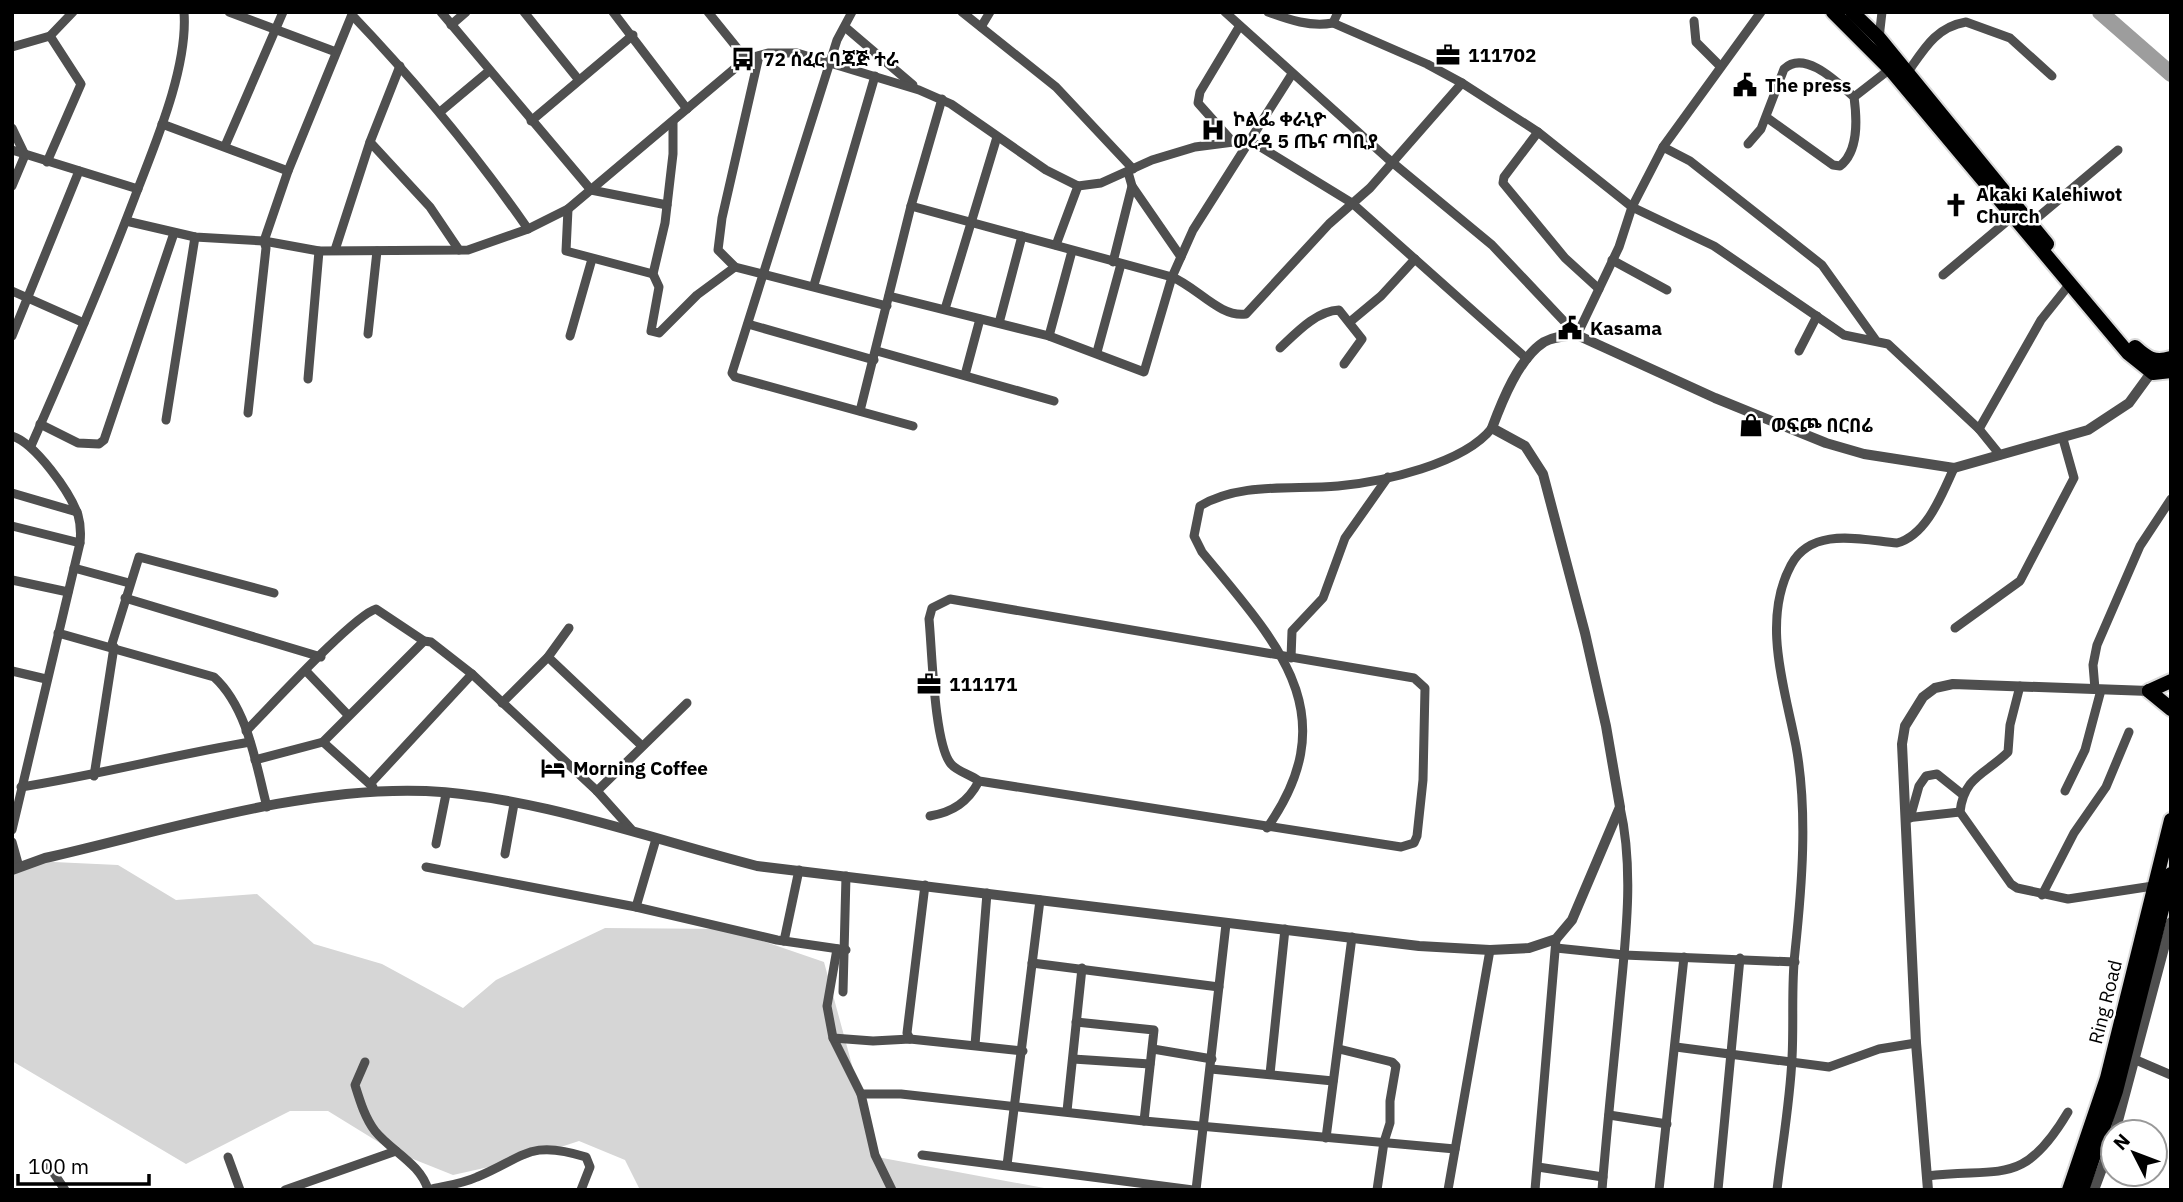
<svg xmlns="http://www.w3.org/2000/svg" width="2183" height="1202" font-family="'IBM Plex Sans','Noto Sans Ethiopic',sans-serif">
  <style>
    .green { fill: #d6d6d6 }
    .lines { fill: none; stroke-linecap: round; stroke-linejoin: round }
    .river { stroke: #9d9d9d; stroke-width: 16 }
    .primary-casing { stroke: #dbdbdb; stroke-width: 18 }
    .trunk-casing { stroke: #dbdbdb; stroke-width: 18 }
    .minor { stroke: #4f4f4f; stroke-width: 9 }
    .tertiary { stroke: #4f4f4f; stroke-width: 10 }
    .primary { stroke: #000; stroke-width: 14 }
    .trunk { stroke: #000; stroke-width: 14 }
    .labels { text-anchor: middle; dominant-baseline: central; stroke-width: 5; stroke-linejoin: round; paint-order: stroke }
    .poi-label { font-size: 19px; font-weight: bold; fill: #000; stroke: #fff; text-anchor: start }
    .street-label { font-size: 19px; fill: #000; stroke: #fff }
  </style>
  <rect width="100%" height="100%" fill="#fff"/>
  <!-- green -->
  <path class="green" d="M 32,861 L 118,865 L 176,900 L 257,894 L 314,944 L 382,964 L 463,1008 L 496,980 L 605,928 L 728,929 L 824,962 L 877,1157 L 1055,1190 L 640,1190 L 625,1160 L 579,1141 L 524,1159 L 453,1175 L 393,1151 L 328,1111 L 290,1111 L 186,1164 L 12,1061 L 12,869 Z"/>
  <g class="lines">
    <!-- river -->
    <path class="river" d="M 2100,12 L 2171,74"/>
    <!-- primary casing -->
    <g class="primary-casing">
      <g id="primary">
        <path d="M 1833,12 L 1890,69 L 2128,353 L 2153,373 L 2171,371"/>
        <path d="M 1852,12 L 1879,38 L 2047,244"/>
        <path d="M 2135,347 C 2147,358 2154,363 2171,358"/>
      </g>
    </g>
    <!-- trunk casing -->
    <g class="trunk-casing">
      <g id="trunk">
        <path d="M 2149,691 L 2171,709"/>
        <path d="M 2149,691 L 2171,681"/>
        <path d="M 2069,1190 L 2107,1078 L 2171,820"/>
        <path d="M 2082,1190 L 2116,1091 L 2171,874"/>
      </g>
    </g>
    <!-- minor -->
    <g class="minor">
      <path d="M 229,12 L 336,52"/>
      <path d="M 441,12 L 591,190 L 667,205"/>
      <path d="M 524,12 L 578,79"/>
      <path d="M 613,12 L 687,109"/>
      <path d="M 708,12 L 746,59"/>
      <path d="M 852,12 L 837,40 L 732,373 L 735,377 L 913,426"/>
      <path d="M 962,12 L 1056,87 L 1133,169"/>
      <path d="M 1225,12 L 1387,158 L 1492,245 L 1577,335 L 1619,247 L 1632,207 L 1663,147 L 1761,12"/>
      <path d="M 1268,12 C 1290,20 1310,27 1333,23 L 1427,64 L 1462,83 L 1538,132 L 1632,207 L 1714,246 L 1844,335 L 1888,344 L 1979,429 L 2000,455"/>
      <path d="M 352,15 C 416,82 475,153 528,229"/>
      <path d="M 1694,21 L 1696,42 L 1720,66"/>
      <path d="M 1333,23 L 1338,12"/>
      <path d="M 451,25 L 466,12"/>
      <path d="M 845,27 L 913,85"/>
      <path d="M 981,27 L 990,12"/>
      <path d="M 1879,38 L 1882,12"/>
      <path d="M 12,47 L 50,36 L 73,12"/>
      <path d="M 759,56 L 722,218 L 718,250 L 735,267 L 887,306"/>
      <path d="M 1908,72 C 1924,49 1936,27 1966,22 L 2010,38 L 2052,76"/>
      <path d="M 1854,97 L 1890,69"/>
      <path d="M 440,112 L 489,71"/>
      <path d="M 531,121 L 633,35"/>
      <path d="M 673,123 L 673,154 L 665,223 L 653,274 L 659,287 L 651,331 L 659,333 L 697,295 L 735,267"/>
      <path d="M 162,124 L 288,171"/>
      <path d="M 12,128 L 25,155 L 12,186"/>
      <path d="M 1538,132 L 1504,177 L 1503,183 L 1565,258 L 1599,289"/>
      <path d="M 1231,140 L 1198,103 L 1200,92 L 1239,27"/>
      <path d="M 370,142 L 430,207 L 459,250"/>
      <path d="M 1748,144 L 1761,129 L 1784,69 C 1805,49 1838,83 1854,97 C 1857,119 1859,151 1840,166 L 1833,165 L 1766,117"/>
      <path d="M 225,146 L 283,12"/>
      <path d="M 1663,147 L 1690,161 L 1822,265 L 1875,339"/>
      <path d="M 12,150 L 138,189"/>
      <path d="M 47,162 L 81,84 L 50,36"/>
      <path d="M 1128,172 L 1132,186 L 1181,257"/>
      <path d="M 911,206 L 1172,277 C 1197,287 1220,318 1246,314 L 1329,224 L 1370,188 L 1462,83"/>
      <path d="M 568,209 L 566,251 L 653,274"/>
      <path d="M 126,221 L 195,237 L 264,241 L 319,251 L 468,250 L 528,229 L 568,209 L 746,59 L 768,53 L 797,53 L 919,90 L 951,104 L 1046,170 L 1078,186 L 1101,183 L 1152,160 L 1195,147 L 1249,140 L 1352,203 L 1527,359"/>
      <path d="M 2031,223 L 2118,150"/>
      <path d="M 1056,245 L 1078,186"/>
      <path d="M 335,250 L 370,142 L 400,66"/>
      <path d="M 1612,260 L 1667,290"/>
      <path d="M 1113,262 L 1132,186"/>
      <path d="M 1943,275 L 2012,217"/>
      <path d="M 814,285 L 875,76"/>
      <path d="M 12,291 L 84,323"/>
      <path d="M 889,296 L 1049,336 L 1144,372 L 1172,277 L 1193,230 L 1292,74"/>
      <path d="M 945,309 L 997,137"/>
      <path d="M 1351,321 L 1381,296 L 1415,259"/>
      <path d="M 999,323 L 1022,236"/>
      <path d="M 748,324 L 874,360"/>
      <path d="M 368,334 L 377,251"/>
      <path d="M 12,336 L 79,171"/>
      <path d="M 570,336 L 592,259"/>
      <path d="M 1049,336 L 1072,251"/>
      <path d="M 1280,348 C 1296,333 1316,311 1339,310 L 1362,339 L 1344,364"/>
      <path d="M 877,351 L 1054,401"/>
      <path d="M 1799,351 L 1817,316"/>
      <path d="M 1097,352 L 1121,264"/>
      <path d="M 965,375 L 980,319"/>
      <path d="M 308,379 L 319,251"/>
      <path d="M 860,411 L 911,206 L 942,99"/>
      <path d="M 248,413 L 266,248 L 264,241 L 288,171 L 353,12"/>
      <path d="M 166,420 L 195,237"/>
      <path d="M 40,424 L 78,443 L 99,444 L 104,440 L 174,233"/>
      <path d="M 1979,429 L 2041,320 L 2069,285"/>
      <path d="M 12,436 C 35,443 70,492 78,515 C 81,525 81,533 80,543 L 12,830"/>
      <path d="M 31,446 C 69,360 106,274 139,186 C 158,137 188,65 184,12"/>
      <path d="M 12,493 L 77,512"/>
      <path d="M 12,526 L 80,543"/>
      <path d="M 74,568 L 129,583"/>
      <path d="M 12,580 L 68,592"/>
      <path d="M 125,598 L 321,657"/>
      <path d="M 950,599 L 1414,678 L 1425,688 L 1423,780 L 1417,836 L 1414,843 L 1401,847 L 979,781 C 970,774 958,772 951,764 C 934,744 932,649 929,619 L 932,608 Z"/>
      <path d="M 1955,628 L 2020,581 L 2074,478 L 2063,439"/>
      <path d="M 58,633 L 214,677 C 248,708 256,765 267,807"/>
      <path d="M 111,647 L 139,557 L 274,593"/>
      <path d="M 548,657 L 641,745"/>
      <path d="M 1291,658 L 1292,631 L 1323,598 L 1345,538 L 1388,477"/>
      <path d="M 12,671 L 46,679"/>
      <path d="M 306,671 L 348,715"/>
      <path d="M 2020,686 L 2010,725 L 2008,752 C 1986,774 1964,776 1960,812 L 2011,884 L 2017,888 L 2068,899 L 2153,886"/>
      <path d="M 2095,689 L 2093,665 L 2097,645 L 2140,546 L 2171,499"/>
      <path d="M 502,703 L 548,657 L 569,628"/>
      <path d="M 246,731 C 269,708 354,615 376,609 L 424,641 L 431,642 L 472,674 L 597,791 L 631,829"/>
      <path d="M 323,742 L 373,787"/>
      <path d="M 255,760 L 323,742 L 424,641"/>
      <path d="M 94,776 L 114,647"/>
      <path d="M 370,784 L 472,674"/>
      <path d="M 21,787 C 98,775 173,755 250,742"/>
      <path d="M 597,791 L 687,703"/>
      <path d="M 2065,791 L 2085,750 L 2101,690"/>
      <path d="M 930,816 C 953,812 968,802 979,781"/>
      <path d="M 1906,818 L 1960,812"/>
      <path d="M 1910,818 L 1919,786 L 1926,776 L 1937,774 L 1962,794"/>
      <path d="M 1267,828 C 1348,713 1276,642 1202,552 L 1194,536 L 1200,506 C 1240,482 1292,490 1338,486 C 1382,482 1464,464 1492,428"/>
      <path d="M 12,842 L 19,867"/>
      <path d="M 436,844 L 446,794"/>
      <path d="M 505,854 L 514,804"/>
      <path d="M 426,867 L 636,907 L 777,940 L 846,950"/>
      <path d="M 2042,895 L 2074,833 L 2106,787 L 2129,732"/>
      <path d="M 636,907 L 656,839"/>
      <path d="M 784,941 L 799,870"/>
      <path d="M 1556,948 L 1624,955 L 1795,962"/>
      <path d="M 837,949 L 827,1006 L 833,1038 L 861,1094 L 875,1155 L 892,1190"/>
      <path d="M 1032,963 L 1219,987"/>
      <path d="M 843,992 L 846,876"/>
      <path d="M 1076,1022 L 1154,1030 L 1144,1121"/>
      <path d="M 833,1038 L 873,1041 L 910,1039 L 1023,1051"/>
      <path d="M 910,1039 L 907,1033 L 925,885"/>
      <path d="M 975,1045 L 987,893"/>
      <path d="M 1676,1047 L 1829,1067 L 1879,1049 L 1916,1043"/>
      <path d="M 1153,1049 L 1212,1059"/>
      <path d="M 1339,1049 L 1392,1062 L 1396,1066 L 1390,1101 L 1390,1123 L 1384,1142 L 1377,1190"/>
      <path d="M 1073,1059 L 1150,1064"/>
      <path d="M 2136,1060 L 2171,1075"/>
      <path d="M 365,1062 L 355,1085 C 360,1101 365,1118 375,1131 C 391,1151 421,1164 428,1190"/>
      <path d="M 1211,1069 L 1333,1081"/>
      <path d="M 1270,1074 L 1285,929"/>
      <path d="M 861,1094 L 901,1094 L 1144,1121 L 1455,1149"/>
      <path d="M 1067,1111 L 1082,968"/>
      <path d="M 1609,1115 L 1667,1124"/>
      <path d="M 1326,1138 L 1352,937"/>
      <path d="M 922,1155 L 1193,1190"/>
      <path d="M 228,1157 L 240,1190"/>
      <path d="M 1007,1165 L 1040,900"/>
      <path d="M 49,1166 L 65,1190"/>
      <path d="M 1538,1167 L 1603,1177"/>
      <path d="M 1927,1176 C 2001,1167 2023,1188 2068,1112"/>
      <path d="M 285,1190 L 396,1151"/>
      <path d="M 428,1190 C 444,1186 462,1184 477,1177 C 525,1157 529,1139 586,1157 L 590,1167 L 581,1190"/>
      <path d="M 1196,1190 L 1226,924"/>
      <path d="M 1448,1190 L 1490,950"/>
      <path d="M 1535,1190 L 1556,939"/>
      <path d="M 1602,1190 C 1607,1126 1614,1062 1620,998 C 1626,936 1634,868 1620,807"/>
      <path d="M 1659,1190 L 1684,957"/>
      <path d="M 1718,1190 L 1740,958"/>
      <path d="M 1777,1190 C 1782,1146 1790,1102 1792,1058 C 1794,1023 1791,987 1795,952 C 1802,886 1808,812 1796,746 C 1785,688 1761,621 1791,565 C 1812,526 1862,540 1897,543 C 1927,535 1942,494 1954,468"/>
    </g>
    <!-- tertiary -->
    <g class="tertiary">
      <path d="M 12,870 L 45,858 C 164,831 303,786 426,791 C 534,796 651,839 757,866 L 1419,946 L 1490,950 L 1529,948 L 1556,939 L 1572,920 L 1620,807 L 1606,726 L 1585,633 L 1543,474 L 1525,446 L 1492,428 C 1502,401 1519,358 1544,342 C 1554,336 1566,336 1577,335 L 1715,398 L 1826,443 L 1864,454 L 1954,468 L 2088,430 L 2129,403 L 2156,366"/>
      <path d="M 2115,1132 L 2171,922"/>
      <path d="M 1928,1190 L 1916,1043 L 1902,744 L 1905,726 L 1923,697 L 1935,688 L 1953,684 L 2149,691"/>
      <path d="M 2094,1190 L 2113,1139"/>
    </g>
    <!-- primary -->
    <use href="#primary" class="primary"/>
    <!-- trunk -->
    <use href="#trunk" class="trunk"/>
  </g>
  <!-- icons -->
  <defs>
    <g id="office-bare" transform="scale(1.89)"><path d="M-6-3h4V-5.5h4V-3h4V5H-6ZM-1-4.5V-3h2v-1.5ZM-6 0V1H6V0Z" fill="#000" stroke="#fff" stroke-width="2.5" paint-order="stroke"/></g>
    <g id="bus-bare" transform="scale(1.89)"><path d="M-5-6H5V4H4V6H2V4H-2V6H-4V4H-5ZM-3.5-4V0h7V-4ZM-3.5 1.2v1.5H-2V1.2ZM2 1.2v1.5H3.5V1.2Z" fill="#000" stroke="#fff" stroke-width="2.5" paint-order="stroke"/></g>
    <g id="civic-bare" transform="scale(1.89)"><path d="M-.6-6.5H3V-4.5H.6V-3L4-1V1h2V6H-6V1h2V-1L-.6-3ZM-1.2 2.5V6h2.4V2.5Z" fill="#000" stroke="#fff" stroke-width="2.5" paint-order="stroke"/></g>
    <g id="hospital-bare" transform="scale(1.89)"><path d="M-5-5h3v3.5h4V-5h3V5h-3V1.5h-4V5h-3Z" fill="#000" stroke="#fff" stroke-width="2.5" paint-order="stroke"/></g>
    <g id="church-bare" transform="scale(1.89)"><path d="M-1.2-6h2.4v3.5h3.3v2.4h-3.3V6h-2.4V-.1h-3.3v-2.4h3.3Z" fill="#000" stroke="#fff" stroke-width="2.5" paint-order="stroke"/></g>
    <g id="shop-bare" transform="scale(1.89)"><path d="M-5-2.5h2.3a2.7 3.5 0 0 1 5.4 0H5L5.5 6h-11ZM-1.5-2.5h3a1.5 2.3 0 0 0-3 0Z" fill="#000" stroke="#fff" stroke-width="2.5" paint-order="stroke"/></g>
    <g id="hotel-bare" transform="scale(1.89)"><path d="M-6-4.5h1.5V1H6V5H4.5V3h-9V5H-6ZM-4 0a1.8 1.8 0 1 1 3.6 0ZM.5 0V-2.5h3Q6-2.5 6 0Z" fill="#000" stroke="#fff" stroke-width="2.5" paint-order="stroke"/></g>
  </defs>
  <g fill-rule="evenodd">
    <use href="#office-bare" x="1448" y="55"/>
    <use href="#bus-bare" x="743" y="59"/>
    <use href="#civic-bare" x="1745" y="85"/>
    <use href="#hospital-bare" x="1213" y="130"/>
    <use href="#church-bare" x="1956" y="205"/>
    <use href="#civic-bare" x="1570" y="328"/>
    <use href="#shop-bare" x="1751" y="425"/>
    <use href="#office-bare" x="929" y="684"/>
    <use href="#hotel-bare" x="553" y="768"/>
  </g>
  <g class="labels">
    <!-- poi labels -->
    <g class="poi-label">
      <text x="1468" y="55">111702</text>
      <text x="763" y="59">72 ሰፈር ባጃጅ ተራ</text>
      <text x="1765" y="85">The press</text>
      <text x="1233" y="119">ኮልፌ ቀራኒዮ<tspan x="1233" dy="22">ወረዳ 5 ጤና ጣቢያ</tspan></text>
      <text x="1976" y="194">Akaki Kalehiwot<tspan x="1976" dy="22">Church</tspan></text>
      <text x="1590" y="328">Kasama</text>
      <text x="1771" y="425">ወፍጮ በርበሬ</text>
      <text x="949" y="684">111171</text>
      <text x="573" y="768">Morning Coffee</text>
    </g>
    <!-- street labels -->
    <g class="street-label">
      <text transform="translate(2105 1002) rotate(-76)">Ring Road</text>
    </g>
  </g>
  <!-- border -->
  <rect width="2183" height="1202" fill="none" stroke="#000000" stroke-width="28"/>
  <!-- north arrow -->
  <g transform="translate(2134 1153) rotate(312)"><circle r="33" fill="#ffffff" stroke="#999999" stroke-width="2"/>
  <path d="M0-5L12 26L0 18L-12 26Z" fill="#000000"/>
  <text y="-10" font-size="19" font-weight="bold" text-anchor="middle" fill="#000000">N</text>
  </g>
  <!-- scale -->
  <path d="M18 1174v10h131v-10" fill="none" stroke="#000000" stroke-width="3.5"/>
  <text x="28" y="1174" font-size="21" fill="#000000" stroke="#ffffff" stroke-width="5" paint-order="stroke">100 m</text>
</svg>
